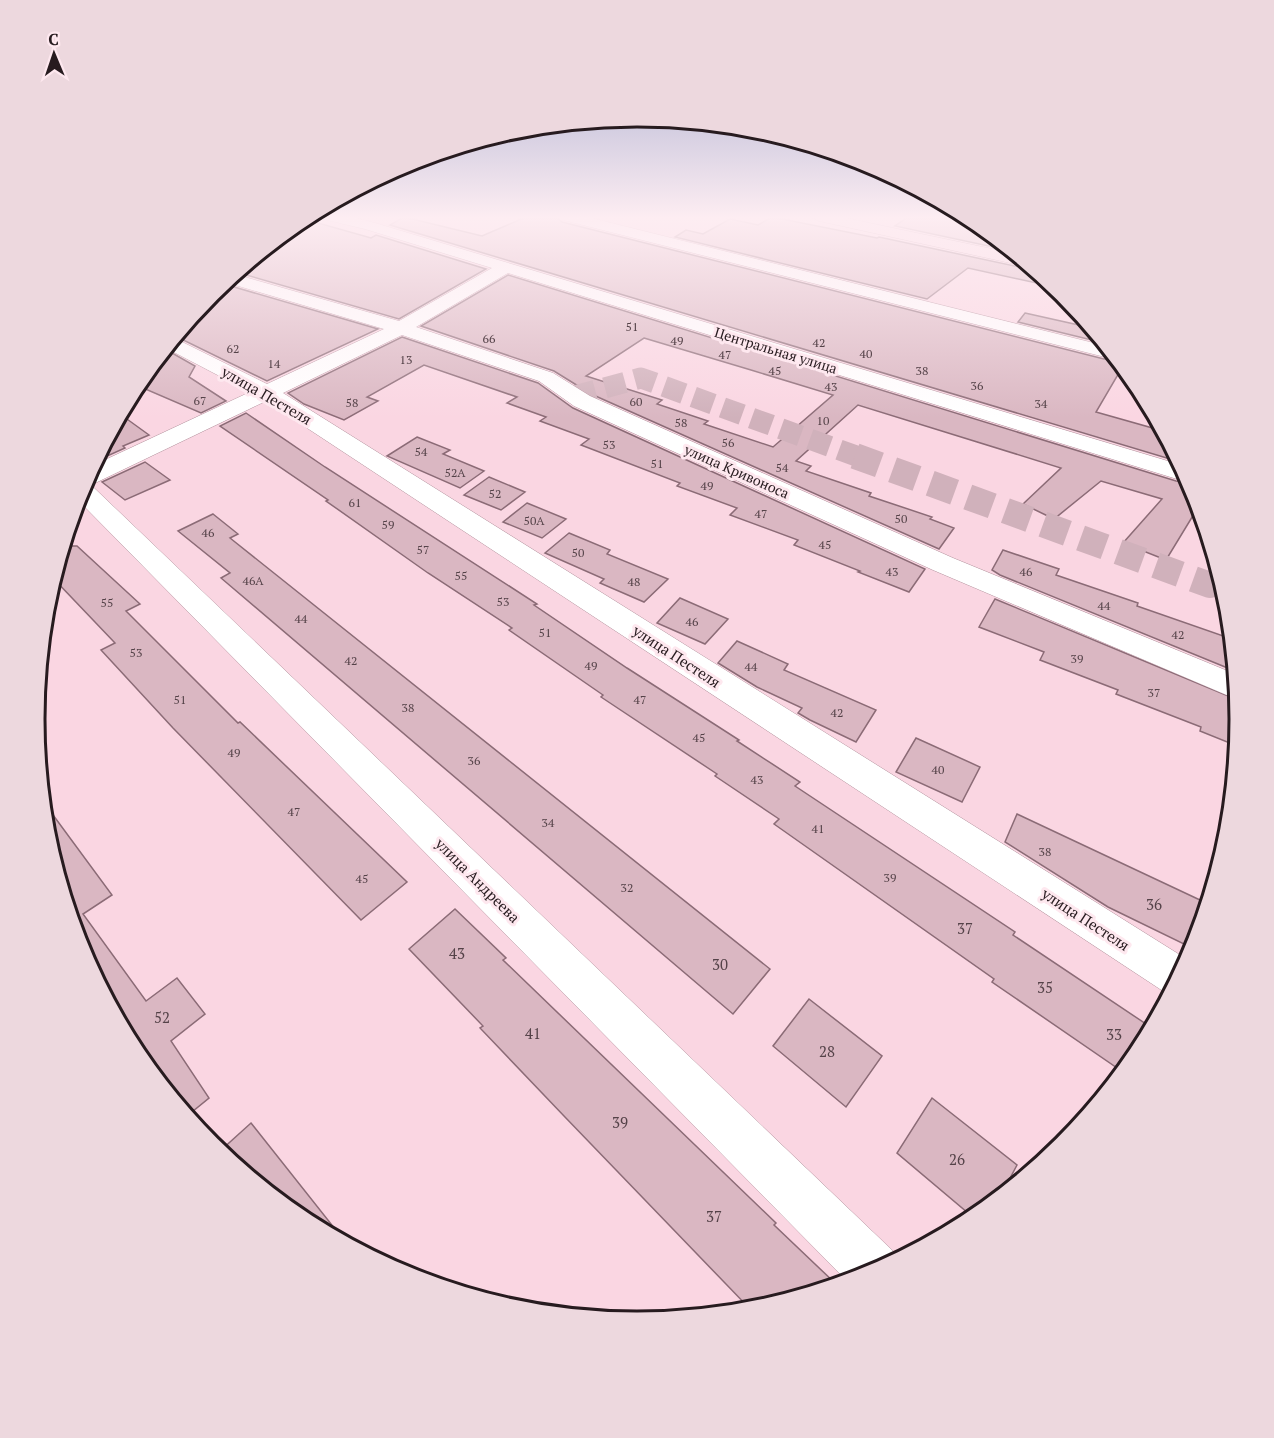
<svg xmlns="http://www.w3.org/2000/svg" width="1274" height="1438" font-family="'PT Serif',serif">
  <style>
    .building { fill: #dab7c2; stroke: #8b6b76; stroke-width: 1.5; fill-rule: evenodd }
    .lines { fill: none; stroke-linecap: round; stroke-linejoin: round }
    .minor-tunnel-far1 { stroke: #d0b1bb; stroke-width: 21; stroke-dasharray: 21 10; stroke-linecap: butt }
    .minor-tunnel { stroke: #d0b1bb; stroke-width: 26; stroke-dasharray: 26 14; stroke-linecap: butt }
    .minor-casing { stroke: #b2919c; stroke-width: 1 }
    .major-casing { stroke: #b08996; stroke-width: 1 }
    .minor { fill: #fff; fill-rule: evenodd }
    .major { fill: #fbdce6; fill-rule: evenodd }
    .labels { text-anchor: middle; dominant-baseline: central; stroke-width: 6; stroke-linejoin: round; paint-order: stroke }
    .number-label { font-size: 12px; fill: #544248 }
    .far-street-label { font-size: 14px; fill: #271b1f; stroke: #fee8ef }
    .street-label { font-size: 15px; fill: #271b1f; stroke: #fee8ef }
    .near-number-label { font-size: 15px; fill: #544248 }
    .rim { fill: none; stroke: #271b1f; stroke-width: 3 }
  </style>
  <rect width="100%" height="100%" fill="#fad6e2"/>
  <!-- building -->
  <g class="building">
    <path d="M 404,217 L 482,236 L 526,217 L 556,217 L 562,222 L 1104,359 L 1118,359 L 1123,366 L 1096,412 L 1163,431 L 1180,462 L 390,225 Z"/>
    <path d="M 772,217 L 877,238 L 879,237 L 1024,268 L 1031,266 L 1055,287 L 968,268 L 927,299 L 675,237 L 686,230 L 703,234 L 730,219 L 758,225 Z"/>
    <path d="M 908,217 L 938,217 L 981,226 L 1012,251 L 895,226 Z"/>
    <path d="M 311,221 L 371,238 L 376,235 L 486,269 L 399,319 L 236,272 L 289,229 Z"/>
    <path d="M 508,275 L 1176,481 L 1190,482 L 1200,510 L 1197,509 L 1166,560 L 1123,543 L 1162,499 L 1101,481 L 1054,519 L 1023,504 L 1061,468 L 858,405 L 796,461 L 811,466 L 806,471 L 871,493 L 869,496 L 932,517 L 930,519 L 954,528 L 939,549 L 591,394 L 554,371 L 421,326 ZM 644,338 L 751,370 L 833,395 L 773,447 L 704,424 L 708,421 L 657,404 L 662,400 L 586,376 Z"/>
    <path d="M 223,283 L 224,284 L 378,329 L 267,381 L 175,336 L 211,293 Z"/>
    <path d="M 1025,313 L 1092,328 L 1104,343 L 1018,322 Z"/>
    <path d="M 402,337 L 538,383 L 573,408 L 925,569 L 909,592 L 858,572 L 860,571 L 794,545 L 798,540 L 730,515 L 737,508 L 677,486 L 680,483 L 581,445 L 589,439 L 540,421 L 546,417 L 507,403 L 517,397 L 424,365 L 367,397 L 378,401 L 344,420 L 304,404 L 288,393 Z"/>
    <path d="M 165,349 L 195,366 L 189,377 L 226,401 L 201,413 L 143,388 L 143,375 Z"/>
    <path d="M 246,413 L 325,467 L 537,604 L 534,605 L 627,668 L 739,740 L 737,741 L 800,782 L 795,786 L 1015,932 L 1013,935 L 1152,1028 L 1138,1054 L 1123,1072 L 992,982 L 994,979 L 774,824 L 779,819 L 715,776 L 717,774 L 601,697 L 603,695 L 509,630 L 512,628 L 428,573 L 326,501 L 328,500 L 220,426 Z"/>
    <path d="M 120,414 L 149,435 L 123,446 L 125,448 L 94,462 Z"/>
    <path d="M 417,437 L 450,450 L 443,454 L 484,471 L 460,488 L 387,456 Z"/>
    <path d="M 145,462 L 170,480 L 125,500 L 102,482 Z"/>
    <path d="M 489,477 L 525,492 L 501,510 L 464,495 Z"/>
    <path d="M 527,503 L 566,519 L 542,538 L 503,522 Z"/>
    <path d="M 213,514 L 238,534 L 230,538 L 770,969 L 733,1014 L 221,578 L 230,573 L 178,531 Z"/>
    <path d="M 569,533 L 610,550 L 607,554 L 668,579 L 644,602 L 600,583 L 604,579 L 545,553 Z"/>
    <path d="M 63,546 L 77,546 L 140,604 L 126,611 L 238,723 L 240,722 L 407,882 L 361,920 L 173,728 L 101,650 L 115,643 L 53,578 Z"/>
    <path d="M 1003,550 L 1059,569 L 1056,575 L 1138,603 L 1137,606 L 1232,639 L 1235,671 L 1000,575 L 992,570 Z"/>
    <path d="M 680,598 L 728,619 L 705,644 L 657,623 Z"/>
    <path d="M 995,599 L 1238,700 L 1239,719 L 1237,746 L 1200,731 L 1201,727 L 1116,694 L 1118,690 L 1040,660 L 1044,652 L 979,627 Z"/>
    <path d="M 737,641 L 788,664 L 784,670 L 876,710 L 856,742 L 810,720 L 798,713 L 802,708 L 757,687 L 718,663 Z"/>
    <path d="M 916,738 L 980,767 L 962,802 L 896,772 Z"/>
    <path d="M 42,800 L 112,895 L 83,914 L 146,1001 L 177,978 L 205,1014 L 171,1041 L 209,1098 L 187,1116 L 157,1079 L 158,1077 L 112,1009 L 80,949 L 46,836 Z"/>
    <path d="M 1017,814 L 1200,900 L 1190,947 L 1108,907 L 1005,842 Z"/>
    <path d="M 455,909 L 506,958 L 503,960 L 776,1223 L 774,1225 L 837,1285 L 751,1310 L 564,1116 L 480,1028 L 483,1026 L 409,949 Z"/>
    <path d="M 809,999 L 882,1056 L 846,1107 L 773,1046 Z"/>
    <path d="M 932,1098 L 1017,1165 L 1000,1197 L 974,1218 L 897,1153 Z"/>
    <path d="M 251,1123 L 343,1239 L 342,1241 L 302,1220 L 219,1152 Z"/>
  </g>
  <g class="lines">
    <!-- minor-tunnel-far1 -->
    <path class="minor-tunnel-far1" d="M 575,396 L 641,378 L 859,457"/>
    <!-- minor-tunnel -->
    <path class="minor-tunnel" d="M 855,456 L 1210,585 L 1218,569"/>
    <!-- minor casing -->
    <g class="minor-casing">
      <g id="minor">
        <path d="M 325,217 L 352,217 L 375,223 L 1181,465 L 1189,480 L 1177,479 L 508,273 L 416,327 L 553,373 L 590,396 L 953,558 L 1235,674 L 1236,699 L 933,570 L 574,406 L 539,381 L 402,335 L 283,393 L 1188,960 L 1169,995 L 266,401 L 91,485 L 894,1252 L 897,1260 L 867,1276 L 848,1282 L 77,499 L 92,466 L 250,392 L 166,348 L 174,338 L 267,384 L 384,329 L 225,282 L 234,274 L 399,321 L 492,268 L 365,229 L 327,220 Z"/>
        <path d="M 561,217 L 587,217 L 1106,346 L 1116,358 L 1105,357 L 563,220 Z"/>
      </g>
    </g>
    <!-- major casing -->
    <g class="major-casing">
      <path id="major" d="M 812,217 L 841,217 L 1016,254 L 1029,265 L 1024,266 L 819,221 Z"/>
    </g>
    <!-- minor -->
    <use href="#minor" class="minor"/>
    <!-- major -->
    <use href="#major" class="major"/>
  </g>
  <!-- sky -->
  <linearGradient id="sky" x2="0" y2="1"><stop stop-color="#98a1c9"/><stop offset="0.52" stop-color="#fdedf2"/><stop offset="1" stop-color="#fdedf2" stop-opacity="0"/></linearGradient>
  <rect width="1274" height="418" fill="url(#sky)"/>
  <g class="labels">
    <!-- number labels -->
    <g class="number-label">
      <text x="632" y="326">51</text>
      <text x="489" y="338">66</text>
      <text x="677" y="340">49</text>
      <text x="819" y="342">42</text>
      <text x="233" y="348">62</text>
      <text x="866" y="353">40</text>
      <text x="725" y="354">47</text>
      <text x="406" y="359">13</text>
      <text x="274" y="363">14</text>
      <text x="775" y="370">45</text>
      <text x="922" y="370">38</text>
      <text x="977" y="385">36</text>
      <text x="831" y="386">43</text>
      <text x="200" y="400">67</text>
      <text x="636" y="401">60</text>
      <text x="352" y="402">58</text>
      <text x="1041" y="403">34</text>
      <text x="823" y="420">10</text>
      <text x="681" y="422">58</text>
      <text x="728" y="442">56</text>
      <text x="609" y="444">53</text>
      <text x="421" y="451">54</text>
      <text x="657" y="463">51</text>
      <text x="782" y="467">54</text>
      <text x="455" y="472">52А</text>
      <text x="707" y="485">49</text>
      <text x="495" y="493">52</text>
      <text x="355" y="502">61</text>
      <text x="761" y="513">47</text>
      <text x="901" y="518">50</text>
      <text x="534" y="520">50А</text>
      <text x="388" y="524">59</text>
      <text x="208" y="532">46</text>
      <text x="825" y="544">45</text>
      <text x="423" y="549">57</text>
      <text x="578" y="552">50</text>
      <text x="892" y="571">43</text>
      <text x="1026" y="571">46</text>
      <text x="461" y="575">55</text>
      <text x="253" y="580">46А</text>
      <text x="634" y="581">48</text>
      <text x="503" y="601">53</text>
      <text x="107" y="602">55</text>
      <text x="1104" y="605">44</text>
      <text x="301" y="618">44</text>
      <text x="692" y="621">46</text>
      <text x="545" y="632">51</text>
      <text x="1178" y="634">42</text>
      <text x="136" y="652">53</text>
      <text x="1077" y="658">39</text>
      <text x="351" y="660">42</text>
      <text x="591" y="665">49</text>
      <text x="751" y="666">44</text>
      <text x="1154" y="692">37</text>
      <text x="180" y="699">51</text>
      <text x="640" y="699">47</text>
      <text x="408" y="707">38</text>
      <text x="837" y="712">42</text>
      <text x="699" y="737">45</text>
      <text x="234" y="752">49</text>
      <text x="474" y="760">36</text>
      <text x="938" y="769">40</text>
      <text x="757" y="779">43</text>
      <text x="294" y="811">47</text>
      <text x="548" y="822">34</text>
      <text x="818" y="828">41</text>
      <text x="1045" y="851">38</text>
      <text x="890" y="877">39</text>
      <text x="362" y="878">45</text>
      <text x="627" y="887">32</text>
    </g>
    <!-- far-street labels -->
    <g class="far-street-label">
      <text transform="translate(776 350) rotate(17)">Центральная улица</text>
      <text transform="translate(737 471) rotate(24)">улица Кривоноса</text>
    </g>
    <!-- street labels -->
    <g class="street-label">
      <text transform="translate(267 395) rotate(30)">улица Пестеля</text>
      <text transform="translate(677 656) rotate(33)">улица Пестеля</text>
      <text transform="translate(478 880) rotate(45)">улица Андреева</text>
      <text transform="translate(1086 919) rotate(33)">улица Пестеля</text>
    </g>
    <!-- near-number labels -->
    <g class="near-number-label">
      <text x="1154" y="904">36</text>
      <text x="965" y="928">37</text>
      <text x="457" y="953">43</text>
      <text x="720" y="964">30</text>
      <text x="1045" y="987">35</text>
      <text x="162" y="1017">52</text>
      <text x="533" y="1033">41</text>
      <text x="1114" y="1034">33</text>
      <text x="827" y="1051">28</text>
      <text x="620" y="1122">39</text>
      <text x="957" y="1159">26</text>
      <text x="714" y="1216">37</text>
    </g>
  </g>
  <!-- crop -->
  <path d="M0 0H1274V1438H0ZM45 719a592 592 0 1 1 1184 0a592 592 0 1 1-1184 0Z" fill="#edd8de" fill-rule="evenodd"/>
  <path class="rim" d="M45 719a592 592 0 1 1 1184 0a592 592 0 1 1-1184 0Z"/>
  <!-- north arrow -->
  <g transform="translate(54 54) rotate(358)" stroke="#fee8ef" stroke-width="4.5" paint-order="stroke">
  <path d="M0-4.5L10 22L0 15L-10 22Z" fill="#271b1f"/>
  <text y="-9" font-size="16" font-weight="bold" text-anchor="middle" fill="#271b1f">С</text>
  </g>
</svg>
